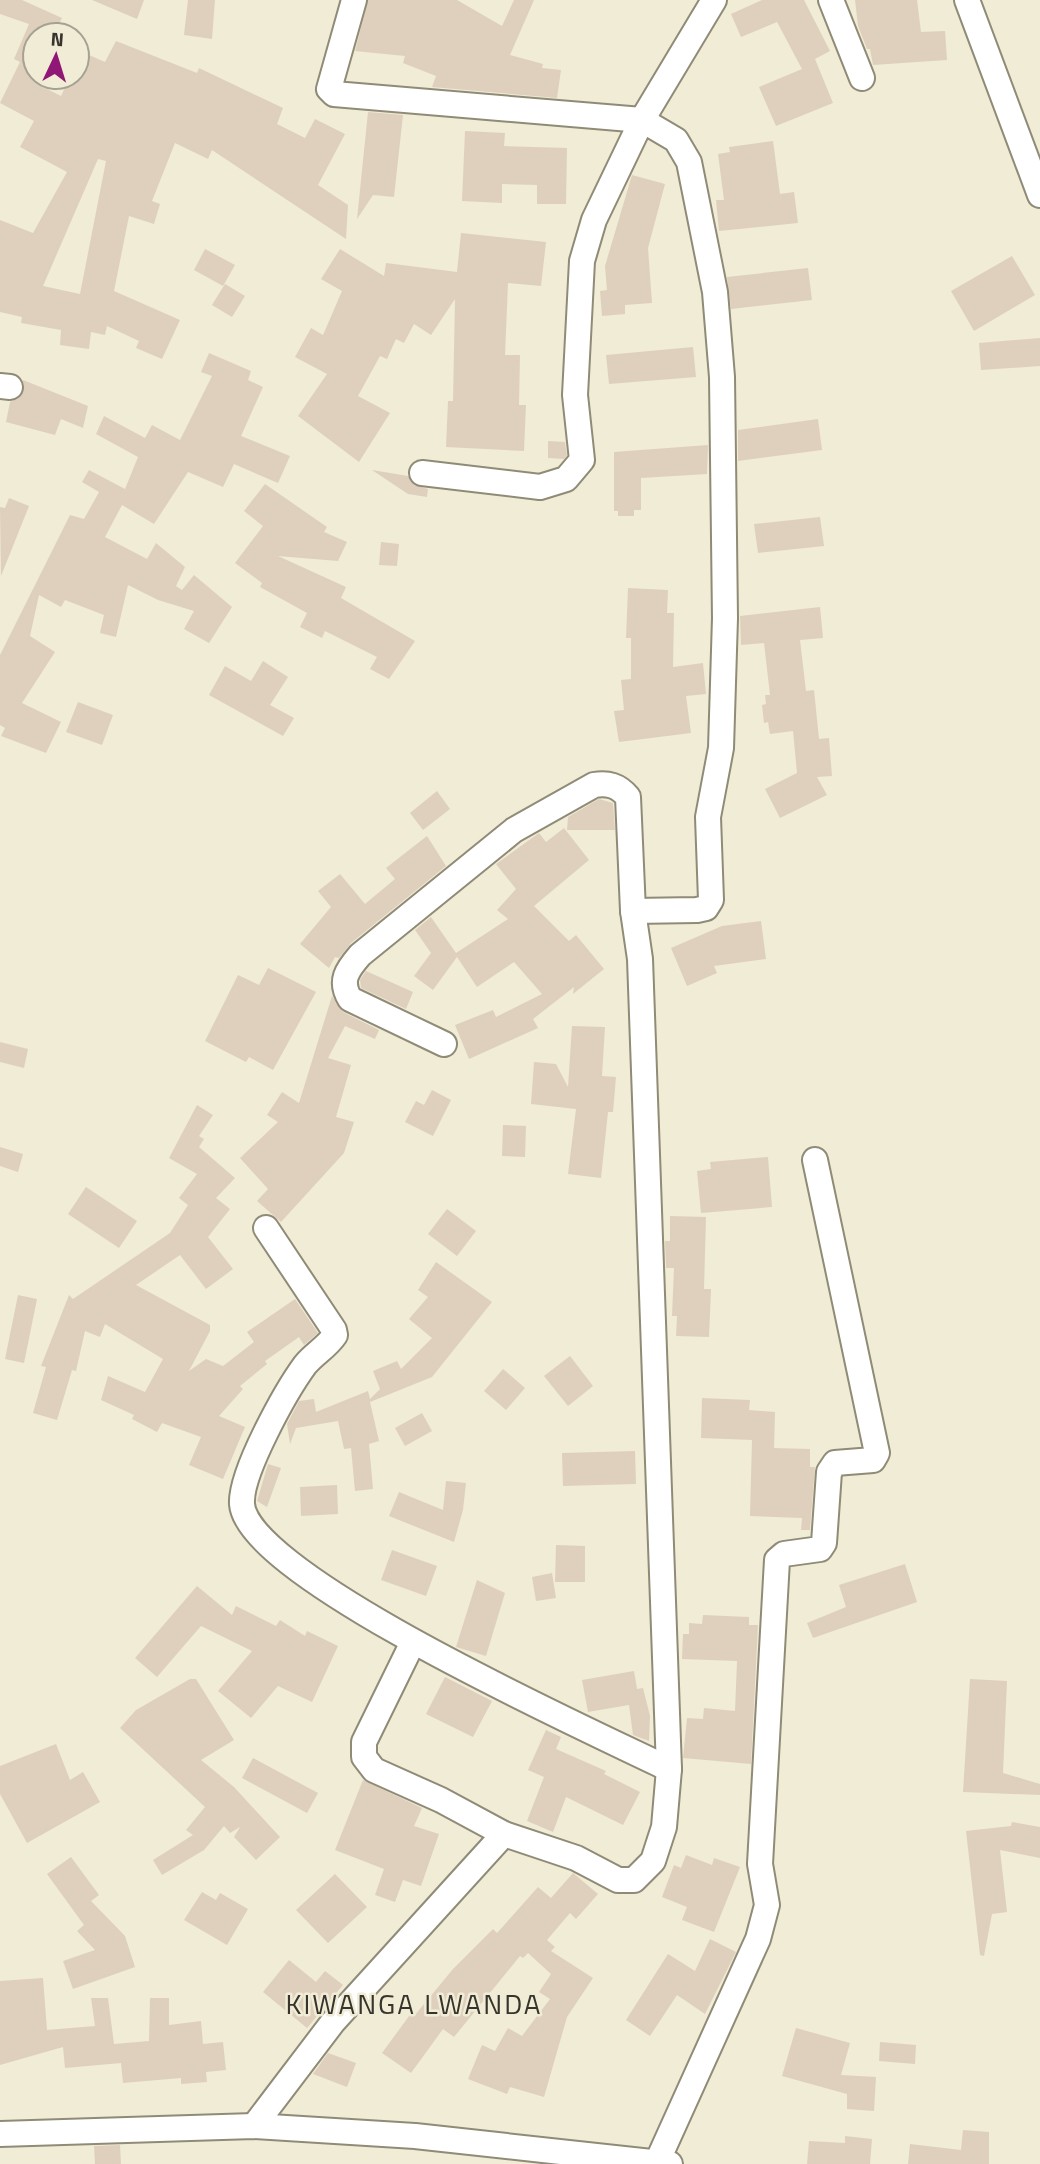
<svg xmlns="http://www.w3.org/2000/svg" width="1040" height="2164" font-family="'Titillium Web',sans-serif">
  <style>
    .building { fill: #dfd0bd; fill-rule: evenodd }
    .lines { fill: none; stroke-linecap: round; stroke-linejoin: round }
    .minor-casing { stroke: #8f8b77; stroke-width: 28 }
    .minor { stroke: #fff; stroke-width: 24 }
    .labels { text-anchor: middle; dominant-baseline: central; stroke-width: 5; stroke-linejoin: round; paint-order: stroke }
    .quarter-label { font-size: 28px; letter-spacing: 2px; fill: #36342c; stroke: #f0ecd5 }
  </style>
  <rect width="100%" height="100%" fill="#f0ecd5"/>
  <!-- building -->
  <g class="building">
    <path d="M 0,0 L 22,0 L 62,18 L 54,35 L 35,35 L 35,83 L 61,96 L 70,77 L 77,77 L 77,63 L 82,52 L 105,62 L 116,41 L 197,73 L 199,68 L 283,108 L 277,124 L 305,138 L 315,119 L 345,134 L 318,185 L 348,205 L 346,239 L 212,150 L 208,159 L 175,143 L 152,201 L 160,204 L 154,224 L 129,216 L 114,291 L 180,320 L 162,359 L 136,348 L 139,341 L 107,326 L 105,335 L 91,332 L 89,349 L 60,345 L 61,330 L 21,323 L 22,317 L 0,312 L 0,220 L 33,233 L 67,172 L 20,147 L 34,121 L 0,103 L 20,62 L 14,59 L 29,24 L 0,14 ZM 98,159 L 106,161 L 80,294 L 43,286 Z"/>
    <path d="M 92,0 L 144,0 L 137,19 Z"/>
    <path d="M 188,0 L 215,0 L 212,39 L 184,35 Z"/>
    <path d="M 368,0 L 457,0 L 502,26 L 514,0 L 534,0 L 510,55 L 543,64 L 542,68 L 561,70 L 557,98 L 432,87 L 436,76 L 403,63 L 405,56 L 355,51 Z"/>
    <path d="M 762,0 L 804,0 L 830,51 L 815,59 L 833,103 L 776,126 L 759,87 L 802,69 L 777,22 L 741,37 L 731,14 Z"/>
    <path d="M 855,0 L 917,0 L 921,32 L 945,31 L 947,60 L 873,65 L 870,49 L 867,49 L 858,26 Z"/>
    <path d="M 368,112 L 403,115 L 394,197 L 373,195 L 357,219 Z"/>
    <path d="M 465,131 L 505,133 L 504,146 L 567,148 L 566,204 L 537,204 L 537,185 L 502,184 L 502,203 L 462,201 Z"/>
    <path d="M 773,141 L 780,194 L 794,192 L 798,223 L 719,231 L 716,200 L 724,200 L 718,154 L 730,152 L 729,147 Z"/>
    <path d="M 632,175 L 665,184 L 648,248 L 652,303 L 625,305 L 625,314 L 602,316 L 600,291 L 607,290 L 605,266 Z"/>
    <path d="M 461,233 L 546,242 L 541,286 L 508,283 L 505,355 L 520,355 L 519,405 L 526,405 L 524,451 L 446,447 L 448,401 L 453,401 L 455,299 L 431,335 L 414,324 L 404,343 L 396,339 L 387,359 L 380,356 L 358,396 L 390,413 L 359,462 L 298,416 L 327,374 L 295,357 L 311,328 L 323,335 L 342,291 L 321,279 L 340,249 L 384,276 L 386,263 L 457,272 Z"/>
    <path d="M 205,249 L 235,265 L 223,286 L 194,270 Z"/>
    <path d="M 1012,256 L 1035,295 L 974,331 L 951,291 Z"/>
    <path d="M 808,268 L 812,300 L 731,309 L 727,277 Z"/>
    <path d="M 225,284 L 245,296 L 232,317 L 212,305 Z"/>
    <path d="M 1040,338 L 1040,366 L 981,370 L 979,343 Z"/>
    <path d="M 693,347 L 696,377 L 609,384 L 606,355 Z"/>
    <path d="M 209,353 L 251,371 L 248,380 L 263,387 L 241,436 L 290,456 L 278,483 L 234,464 L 223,487 L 188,472 L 154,524 L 122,505 L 105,537 L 147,559 L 156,543 L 185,567 L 176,586 L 182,590 L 194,575 L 232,607 L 209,643 L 184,629 L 194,611 L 158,600 L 128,585 L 116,637 L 100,633 L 104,615 L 65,600 L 61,607 L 39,595 L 30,636 L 55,652 L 22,703 L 61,722 L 46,753 L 1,736 L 5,728 L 0,725 L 0,655 L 70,515 L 84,519 L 99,492 L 82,482 L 89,470 L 125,489 L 138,457 L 96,434 L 104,416 L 145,438 L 152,425 L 180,440 L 212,376 L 201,372 Z"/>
    <path d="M 23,380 L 88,406 L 83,428 L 61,419 L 55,435 L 6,422 L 10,402 L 22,395 Z"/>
    <path d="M 818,419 L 822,450 L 738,461 L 738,430 Z"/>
    <path d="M 548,441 L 565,442 L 567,455 L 564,459 L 548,458 Z"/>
    <path d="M 708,445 L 707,474 L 641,478 L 641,510 L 634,510 L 634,516 L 618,516 L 618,511 L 614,511 L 614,452 Z"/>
    <path d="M 372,470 L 408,476 L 414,485 L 428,489 L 427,497 L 408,494 Z"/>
    <path d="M 265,484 L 327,527 L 324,532 L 347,542 L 338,561 L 278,556 L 346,587 L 341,598 L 415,641 L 389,679 L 370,669 L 377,657 L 325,631 L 322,638 L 300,627 L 307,613 L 260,587 L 262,583 L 235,563 L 263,526 L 244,511 Z"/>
    <path d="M 9,498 L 29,506 L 1,576 L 0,507 L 5,508 Z"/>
    <path d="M 820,517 L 824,546 L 758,553 L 754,524 Z"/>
    <path d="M 381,542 L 399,544 L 397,566 L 379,565 Z"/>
    <path d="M 628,588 L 668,590 L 667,613 L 674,613 L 673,667 L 703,663 L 706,694 L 686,696 L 691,733 L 619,742 L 614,711 L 624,710 L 621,680 L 631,679 L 631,638 L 626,638 Z"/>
    <path d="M 820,607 L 823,638 L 800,640 L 806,691 L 814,690 L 819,739 L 829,738 L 832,776 L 817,777 L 827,795 L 780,818 L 765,789 L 797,773 L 793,731 L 770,734 L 768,722 L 764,723 L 762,705 L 766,704 L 765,695 L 770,695 L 764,643 L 741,645 L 740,616 Z"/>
    <path d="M 263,661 L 288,677 L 270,705 L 294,718 L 283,736 L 209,695 L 225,666 L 251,681 Z"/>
    <path d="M 78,702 L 113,715 L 102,745 L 66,732 Z"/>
    <path d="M 437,791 L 450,809 L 423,830 L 410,813 Z"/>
    <path d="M 599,799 L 613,803 L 615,830 L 567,830 L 568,817 Z"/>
    <path d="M 564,828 L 589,860 L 534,906 L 569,941 L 576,935 L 604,969 L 573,994 L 574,987 L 533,1019 L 538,1028 L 469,1059 L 455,1025 L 493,1010 L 496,1017 L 542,994 L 514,962 L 477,987 L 457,957 L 433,990 L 414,976 L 431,953 L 415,930 L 431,917 L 456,953 L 508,919 L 497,910 L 516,889 L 496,864 L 539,833 L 546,842 Z"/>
    <path d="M 427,836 L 446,866 L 351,943 L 339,958 L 335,957 L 329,968 L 300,944 L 331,907 L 318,891 L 340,874 L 365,904 L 395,879 L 386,868 Z"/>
    <path d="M 761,921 L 766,959 L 714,966 L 717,973 L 687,986 L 671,948 L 722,926 Z"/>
    <path d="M 268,968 L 316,992 L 273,1070 L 249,1057 L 246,1062 L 205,1041 L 238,975 L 259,985 Z"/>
    <path d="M 366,971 L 413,992 L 406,1009 L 361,988 L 360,980 Z"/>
    <path d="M 332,996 L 343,1012 L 379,1030 L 375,1039 L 345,1026 L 328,1058 L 351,1065 L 336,1117 L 354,1122 L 344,1153 L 281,1222 L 257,1201 L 268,1189 L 240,1158 L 278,1122 L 267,1115 L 282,1092 L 299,1103 Z"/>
    <path d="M 572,1026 L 605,1027 L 602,1076 L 616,1077 L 613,1112 L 608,1112 L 601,1178 L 568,1174 L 576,1109 L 531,1104 L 534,1062 L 556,1064 L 568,1087 Z"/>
    <path d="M 0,1042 L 28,1049 L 24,1068 L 0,1062 Z"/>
    <path d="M 432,1090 L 451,1100 L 433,1136 L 405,1122 L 416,1101 L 424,1105 Z"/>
    <path d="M 197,1105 L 213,1115 L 199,1136 L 204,1139 L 199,1147 L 235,1178 L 216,1198 L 230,1209 L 208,1237 L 233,1269 L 206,1289 L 180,1255 L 136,1285 L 210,1325 L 210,1331 L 189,1371 L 206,1359 L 223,1366 L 254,1342 L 247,1332 L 295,1299 L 318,1333 L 304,1345 L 299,1337 L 265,1361 L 267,1364 L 240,1386 L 243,1389 L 219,1416 L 245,1427 L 223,1479 L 189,1465 L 201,1437 L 162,1423 L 157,1432 L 132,1419 L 134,1415 L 101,1400 L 108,1376 L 145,1392 L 163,1359 L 105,1324 L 100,1337 L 85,1331 L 76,1371 L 72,1370 L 57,1420 L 33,1413 L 46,1367 L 41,1366 L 69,1295 L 73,1299 L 170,1233 L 188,1205 L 179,1198 L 197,1174 L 169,1158 Z"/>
    <path d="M 503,1125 L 526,1126 L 525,1157 L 502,1156 Z"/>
    <path d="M 0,1147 L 23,1154 L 18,1172 L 0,1166 Z"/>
    <path d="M 768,1157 L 772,1207 L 701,1213 L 697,1171 L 711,1169 L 710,1162 Z"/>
    <path d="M 86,1187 L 137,1221 L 119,1248 L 68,1214 Z"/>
    <path d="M 447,1209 L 476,1231 L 457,1256 L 428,1234 Z"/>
    <path d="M 670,1216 L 706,1217 L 704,1289 L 711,1289 L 709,1337 L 676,1336 L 677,1316 L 672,1316 L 674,1268 L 666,1268 L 665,1241 L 670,1241 Z"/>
    <path d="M 436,1262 L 492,1302 L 432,1377 L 370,1402 L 379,1441 L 369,1444 L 373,1489 L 355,1491 L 351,1448 L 344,1449 L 338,1421 L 296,1428 L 290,1444 L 287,1424 L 299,1401 L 314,1399 L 316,1412 L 368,1391 L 370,1399 L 380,1389 L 373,1371 L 397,1361 L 401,1369 L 432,1338 L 409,1319 L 428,1297 L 418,1290 Z"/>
    <path d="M 18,1295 L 37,1299 L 24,1363 L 5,1359 Z"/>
    <path d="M 570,1356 L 593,1386 L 568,1406 L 544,1376 Z"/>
    <path d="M 503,1369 L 525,1388 L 506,1410 L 484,1391 Z"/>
    <path d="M 702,1398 L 750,1400 L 749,1410 L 775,1412 L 774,1448 L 810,1449 L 810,1467 L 815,1467 L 810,1530 L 801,1530 L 802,1518 L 750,1516 L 752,1440 L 701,1438 Z"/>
    <path d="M 422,1413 L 432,1431 L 405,1446 L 395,1428 Z"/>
    <path d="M 635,1451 L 636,1484 L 563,1486 L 562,1453 Z"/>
    <path d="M 268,1464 L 281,1468 L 267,1507 L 257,1501 Z"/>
    <path d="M 446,1481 L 466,1483 L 463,1510 L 454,1542 L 389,1516 L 399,1492 L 443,1510 Z"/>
    <path d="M 337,1485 L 338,1514 L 301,1516 L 300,1487 Z"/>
    <path d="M 556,1545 L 585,1546 L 585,1582 L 555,1582 Z"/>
    <path d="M 392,1550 L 437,1566 L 426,1596 L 381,1580 Z"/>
    <path d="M 905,1564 L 917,1602 L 813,1638 L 807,1623 L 846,1607 L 839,1585 Z"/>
    <path d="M 552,1573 L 556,1598 L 536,1601 L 532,1577 Z"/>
    <path d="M 477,1580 L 505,1593 L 486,1656 L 456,1647 Z"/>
    <path d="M 197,1586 L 232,1615 L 236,1606 L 276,1626 L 280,1620 L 305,1636 L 307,1631 L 338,1646 L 312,1702 L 278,1686 L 251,1718 L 218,1691 L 252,1651 L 201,1626 L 157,1677 L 135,1658 Z"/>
    <path d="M 703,1615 L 749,1617 L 749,1625 L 758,1625 L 751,1764 L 683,1758 L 687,1718 L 703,1719 L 704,1708 L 735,1711 L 737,1661 L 682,1659 L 683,1634 L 689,1634 L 689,1623 L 702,1624 Z"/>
    <path d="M 634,1671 L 637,1689 L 643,1688 L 650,1716 L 649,1741 L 633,1735 L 629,1705 L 588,1712 L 582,1680 Z"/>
    <path d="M 445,1677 L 492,1701 L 473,1737 L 426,1714 Z"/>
    <path d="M 190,1679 L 196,1679 L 234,1740 L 201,1760 L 234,1787 L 280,1837 L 256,1860 L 234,1837 L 240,1827 L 230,1833 L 224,1826 L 204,1850 L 162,1875 L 153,1860 L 193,1835 L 186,1830 L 205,1807 L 120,1728 L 136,1710 Z"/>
    <path d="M 970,1679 L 1007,1681 L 1003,1773 L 1040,1784 L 1040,1795 L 963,1792 Z"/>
    <path d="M 546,1730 L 561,1737 L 556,1749 L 606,1771 L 604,1774 L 640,1792 L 623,1825 L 566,1797 L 553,1832 L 527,1821 L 544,1777 L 528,1770 Z"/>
    <path d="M 56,1744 L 70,1780 L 83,1772 L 100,1802 L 27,1843 L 0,1794 L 0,1766 Z"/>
    <path d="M 253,1758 L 318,1793 L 307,1813 L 242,1778 Z"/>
    <path d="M 363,1780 L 422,1808 L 414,1826 L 439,1834 L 421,1886 L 403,1880 L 395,1902 L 375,1895 L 384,1869 L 335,1850 Z"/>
    <path d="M 1012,1822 L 1040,1827 L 1040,1858 L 1000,1850 L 1007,1912 L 992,1914 L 984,1956 L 980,1955 L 966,1831 L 1011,1826 Z"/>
    <path d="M 686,1855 L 712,1865 L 714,1858 L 740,1867 L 714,1932 L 682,1920 L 687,1907 L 662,1897 L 674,1865 L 681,1868 Z"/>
    <path d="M 71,1857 L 99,1895 L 91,1901 L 125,1936 L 135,1967 L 73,1989 L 63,1961 L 95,1950 L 77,1931 L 84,1925 L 47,1874 Z"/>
    <path d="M 573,1873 L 598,1894 L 576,1919 L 570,1913 L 547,1940 L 555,1947 L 551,1951 L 593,1978 L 567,2017 L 544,2097 L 510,2087 L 507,2094 L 468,2079 L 482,2045 L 495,2051 L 508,2028 L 522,2036 L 550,1999 L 539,1992 L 551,1974 L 528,1953 L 523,1958 L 520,1956 L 454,2037 L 443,2029 L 411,2073 L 382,2053 L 412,2012 L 415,2015 L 453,1969 L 493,1929 L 497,1933 L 538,1887 L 551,1898 Z"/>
    <path d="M 335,1874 L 367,1907 L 328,1943 L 296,1910 Z"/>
    <path d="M 202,1892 L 216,1900 L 220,1893 L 248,1909 L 227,1945 L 184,1920 Z"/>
    <path d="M 710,1939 L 736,1952 L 705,2014 L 677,1995 L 650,2036 L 626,2020 L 668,1954 L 695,1971 Z"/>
    <path d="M 289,1960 L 316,1982 L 325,1971 L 343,1985 L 307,2028 L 263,1992 Z"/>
    <path d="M 43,1978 L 47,2030 L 95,2026 L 91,1998 L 108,1998 L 114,2044 L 149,2041 L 150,1998 L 169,1998 L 169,2025 L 201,2021 L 203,2044 L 223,2042 L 226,2070 L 206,2072 L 207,2082 L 181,2084 L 181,2078 L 123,2083 L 121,2063 L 65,2068 L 63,2047 L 0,2065 L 0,1981 Z"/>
    <path d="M 796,2028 L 850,2043 L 841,2075 L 876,2077 L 874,2111 L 847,2109 L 847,2094 L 782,2076 Z"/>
    <path d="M 880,2042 L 916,2045 L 915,2064 L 879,2061 Z"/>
    <path d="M 328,2053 L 356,2063 L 347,2087 L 313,2074 Z"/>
    <path d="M 963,2130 L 989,2132 L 989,2164 L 908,2164 L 910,2144 L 961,2150 Z"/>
    <path d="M 845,2136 L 872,2139 L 870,2164 L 807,2164 L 809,2141 L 845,2143 Z"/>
    <path d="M 120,2145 L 121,2164 L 95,2164 L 94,2146 Z"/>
  </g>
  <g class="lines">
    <!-- minor casing -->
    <g class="minor-casing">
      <g id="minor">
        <path d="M 354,0 L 329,89 L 334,94 L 642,120 L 676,140 L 689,162 L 715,292 L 722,377 L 725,618 L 721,748 L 708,817 L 711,900 L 706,908 L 697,910 L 633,911"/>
        <path d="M 831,0 L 862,78"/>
        <path d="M 967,0 L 1040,195"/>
        <path d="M 0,386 L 10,387"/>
        <path d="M 422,473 L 540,487 L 566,479 L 582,460 L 575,395 L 582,261 L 594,220 L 642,120 L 714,0"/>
        <path d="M 266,1228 L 334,1330 L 335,1335 C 327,1347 314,1354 305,1365 C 286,1391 240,1473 242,1504 C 247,1577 598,1734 669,1769"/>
        <path d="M 413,1642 L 364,1742 L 364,1757 L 374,1770 L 441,1800 L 504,1834 L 576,1858 L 618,1880 L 634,1880 L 653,1861 L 664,1827 L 669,1769 L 640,959 L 633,911 L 628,797 C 618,785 608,783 594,785 L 514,830 L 360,955 C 347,970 339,981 350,999 L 444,1044"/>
        <path d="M 254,2126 L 333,2022 L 504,1834"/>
        <path d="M 0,2134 L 254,2126 L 415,2136 L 670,2164"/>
        <path d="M 658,2160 L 758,1939 L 767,1905 L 760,1864 L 777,1560 L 784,1554 L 820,1549 L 824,1543 L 829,1472 L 835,1463 L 873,1460 L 877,1453 L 815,1160"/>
      </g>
    </g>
    <!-- minor -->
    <use href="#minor" class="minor"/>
  </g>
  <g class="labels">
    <!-- quarter labels -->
    <g class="quarter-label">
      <text x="414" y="2003">KIWANGA LWANDA</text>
    </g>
  </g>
  <!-- north arrow -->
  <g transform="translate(56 56) rotate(4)"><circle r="33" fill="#f0ecd5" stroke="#a6a291" stroke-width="2"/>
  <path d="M0-5L12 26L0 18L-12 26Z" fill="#901775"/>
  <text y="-10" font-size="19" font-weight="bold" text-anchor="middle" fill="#36342c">N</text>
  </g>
</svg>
